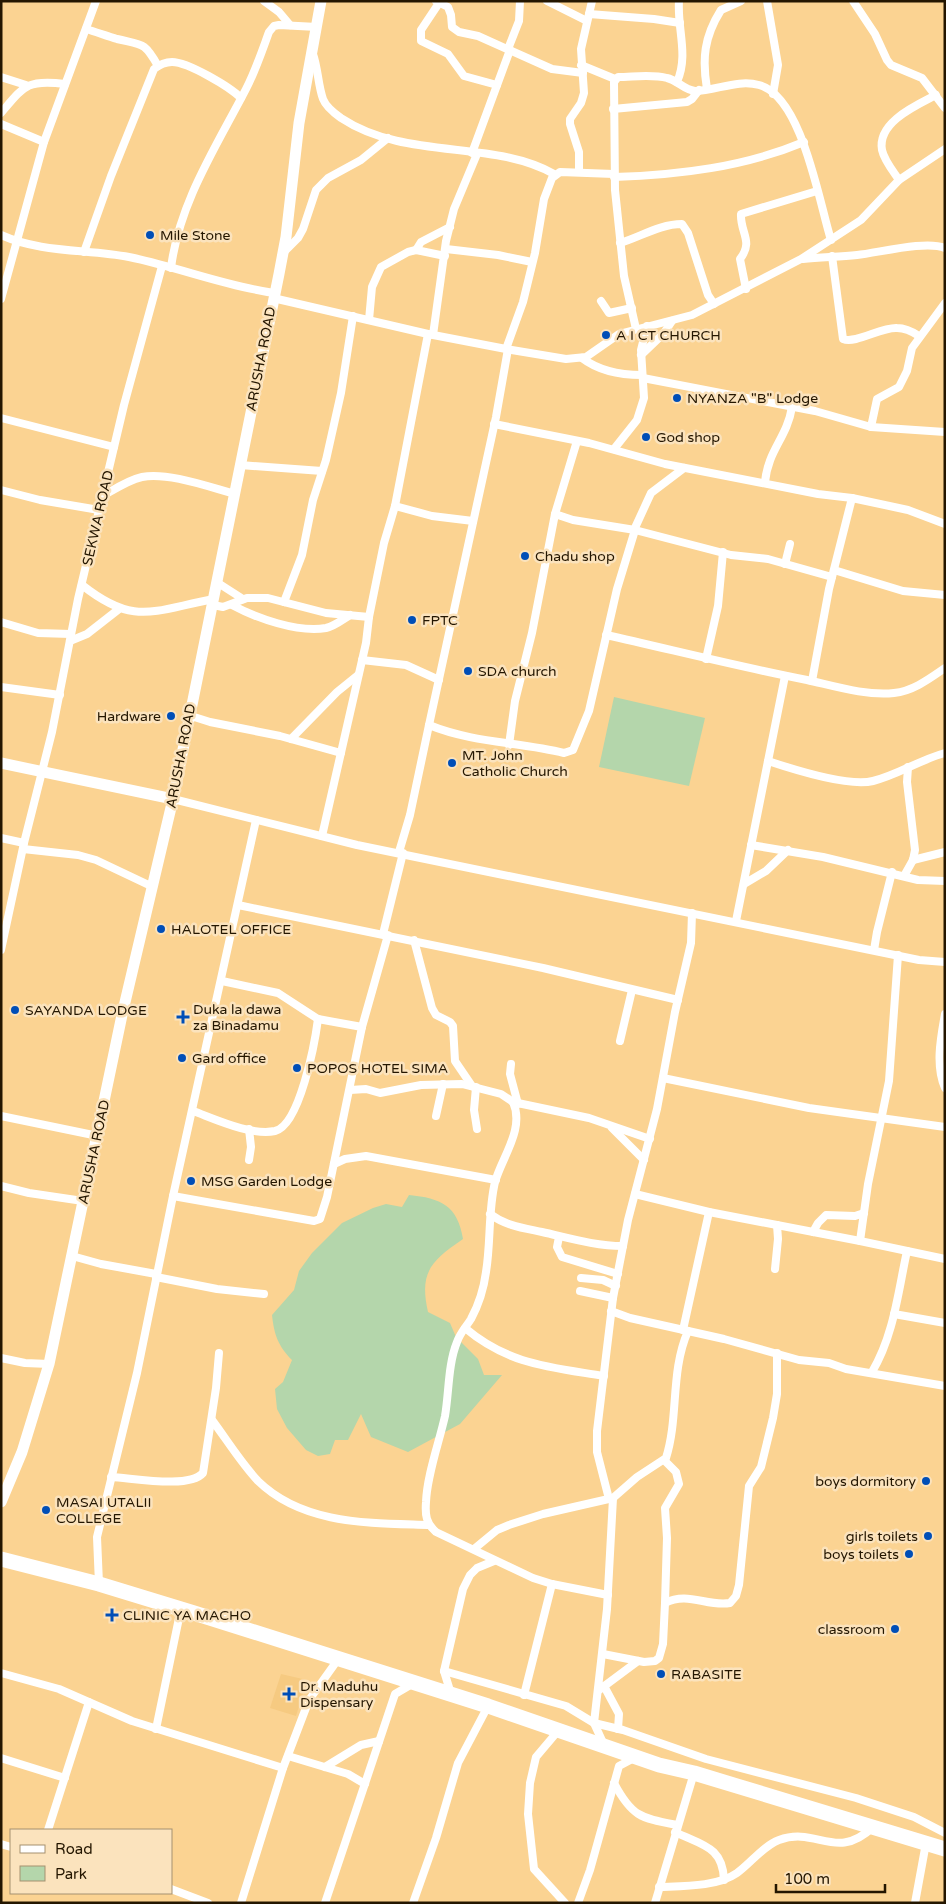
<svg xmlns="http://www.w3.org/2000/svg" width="946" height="1904" font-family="'Varela Round',sans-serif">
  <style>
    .built { fill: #f6ca81 }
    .green { fill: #b4d6ab }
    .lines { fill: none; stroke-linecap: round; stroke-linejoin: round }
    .street { stroke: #fff; stroke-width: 8 }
    .secondary { stroke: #fff; stroke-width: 11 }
    .highway { stroke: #fff; stroke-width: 15 }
    .poi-dot { fill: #004eb7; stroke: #fbe3bd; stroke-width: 2 }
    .labels { text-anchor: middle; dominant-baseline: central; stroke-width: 5; stroke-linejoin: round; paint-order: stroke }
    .poi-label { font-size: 14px; fill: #241600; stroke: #fbe3bd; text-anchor: start }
    .street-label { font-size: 14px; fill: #241600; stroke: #fbe3bd }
  </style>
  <rect width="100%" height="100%" fill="#fbd392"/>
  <!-- built -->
  <path class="built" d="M 281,1674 L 307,1680 L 296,1716 L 270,1708 Z"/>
  <!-- green -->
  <g class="green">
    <path d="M 614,697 L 705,718 L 689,786 L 599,767 Z"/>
    <path d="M 409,1195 C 441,1198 458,1206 463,1239 C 431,1261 419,1272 428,1312 L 450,1323 L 456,1337 L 478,1359 L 484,1375 L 502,1375 L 460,1424 L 408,1452 L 371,1437 L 361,1414 L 348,1440 L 335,1440 L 330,1454 L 318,1456 L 306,1450 L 287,1428 L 277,1409 L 275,1389 L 283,1382 L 292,1360 C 278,1346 274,1334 272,1315 L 294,1290 L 299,1271 L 312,1253 L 342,1223 L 373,1208 L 386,1204 L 402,1207 Z"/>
  </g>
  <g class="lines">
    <!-- street -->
    <g class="street">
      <path d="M 264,1 L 279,12 L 290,25"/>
      <path d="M 436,1 L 448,7 L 451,15 L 452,27 L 459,32 L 478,36 L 552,69 L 583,73"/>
      <path d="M 547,1 L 587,21"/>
      <path d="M 767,1 L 778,65 L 773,94"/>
      <path d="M 853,1 L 875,34 L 887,60 L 891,65 L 922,78 L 945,108"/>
      <path d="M 439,3 L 421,30 L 421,41 L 448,54 L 464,76 L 497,85"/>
      <path d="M 589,14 L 654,19 L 680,23"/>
      <path d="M 86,29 C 96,32 107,36 117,39 C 142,45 144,41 158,66"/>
      <path d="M 508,49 L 519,21 L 520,1"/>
      <path d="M 313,54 C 318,68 318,85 323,99 C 326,107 334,113 341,118 C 406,161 492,139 554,174"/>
      <path d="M 581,65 L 615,79"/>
      <path d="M 1,77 L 26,85"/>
      <path d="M 677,82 C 689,55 677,29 679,1"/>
      <path d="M 707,89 C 702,59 704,37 721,10 L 741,1"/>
      <path d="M 613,109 L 687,102 L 692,99 L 699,90"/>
      <path d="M 1,113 C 24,86 27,79 65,84"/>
      <path d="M 1,124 L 44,142"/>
      <path d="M 472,153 L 510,50"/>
      <path d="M 579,172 L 579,152 L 570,124 L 570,119 L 581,103 L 584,93 L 581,49 L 592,1"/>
      <path d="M 614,177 C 679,175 744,167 804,142"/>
      <path d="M 899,180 C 893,171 884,160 882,150 C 877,122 917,105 936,95"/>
      <path d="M 1,235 C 41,253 87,249 129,257 C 178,267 225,286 274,293"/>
      <path d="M 620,243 C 640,237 660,224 682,224 L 688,233 L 708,295 L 714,304"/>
      <path d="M 446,249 L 498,255 L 532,262"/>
      <path d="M 416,250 L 421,242 L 450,227"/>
      <path d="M 84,252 L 111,176 L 154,69 C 159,65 165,62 172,62 C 188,62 230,87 241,98"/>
      <path d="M 284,252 L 298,238 L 303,229 L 316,190 L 328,178 L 361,160 L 388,138"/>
      <path d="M 832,256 L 843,339 C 856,344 881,327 897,328 C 904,328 913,332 919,336"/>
      <path d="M 803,259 C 821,257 839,257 857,255 C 878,253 926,240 945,248"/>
      <path d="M 171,268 C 179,203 216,147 246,89 C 255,72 262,51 269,32 L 274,26 L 279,25 L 317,27"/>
      <path d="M 746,289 L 740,259 C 754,241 740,233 741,214 L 817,191"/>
      <path d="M 273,298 L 428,334 L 506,349 L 566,359 L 586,357 L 619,334 L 692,315 L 801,259 L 861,220 L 899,180 L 945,149"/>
      <path d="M 1,299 L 44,142 L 96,1"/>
      <path d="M 601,301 L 609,313 L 632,308"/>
      <path d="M 369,320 L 372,287 L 381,267 L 408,252 L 416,250 L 445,256"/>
      <path d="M 636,329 L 624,276 L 615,190 L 614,82 L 618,77 C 633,77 652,74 667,78 C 677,80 684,90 695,91 C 716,91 737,79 759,85 C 802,96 819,202 831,240"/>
      <path d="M 433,335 L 446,241 L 454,209 L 477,154"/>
      <path d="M 506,349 L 523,302 L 535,253 L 544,199 L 552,178 L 560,172 L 614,174"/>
      <path d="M 641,355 L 664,333 L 672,321"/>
      <path d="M 582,358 C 599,371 621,375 642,375"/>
      <path d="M 643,378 L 815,411 L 871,427 L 945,432"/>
      <path d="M 1,418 L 114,447"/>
      <path d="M 494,424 L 589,443 L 665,464 L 818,494 L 852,498 L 908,510 L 945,524"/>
      <path d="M 871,427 L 877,399 L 899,387 L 907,371 L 912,348 L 945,303"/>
      <path d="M 614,449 L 637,420 L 644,398 L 641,350 L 647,326"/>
      <path d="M 240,465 L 322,471"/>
      <path d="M 765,482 C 768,450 787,438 792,407"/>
      <path d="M 1,490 L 40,500 L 99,510"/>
      <path d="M 103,496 C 115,489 128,480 142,477 C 168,472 209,487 235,494"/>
      <path d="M 395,506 L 432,516 L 473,521"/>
      <path d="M 555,514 L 573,520 L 635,530 L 731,555 L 768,559 L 832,577"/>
      <path d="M 634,530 L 651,493 L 684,468"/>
      <path d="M 785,564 L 790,544"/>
      <path d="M 834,570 L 903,591 L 945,595"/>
      <path d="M 218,583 L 243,599"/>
      <path d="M 82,585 C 135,627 153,610 214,599"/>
      <path d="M 284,602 L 302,555 L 313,500 L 326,460 L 341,393 L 353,316"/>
      <path d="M 213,605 L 223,607 L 247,598 L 268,598 L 326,613 L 369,617"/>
      <path d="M 232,605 C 256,618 298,633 326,628 C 335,626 342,620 350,615"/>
      <path d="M 1,622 L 38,633 L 71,634"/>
      <path d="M 606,635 C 673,650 740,667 807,680 C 834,686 866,696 894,693 C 913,691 929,679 945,668"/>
      <path d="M 70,641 L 87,634 L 119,609"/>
      <path d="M 706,659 L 718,606 L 723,552"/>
      <path d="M 362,660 L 406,665 L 439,680"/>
      <path d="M 812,681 L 829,589 L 852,498"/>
      <path d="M 1,687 L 60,695"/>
      <path d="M 188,715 L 210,722 L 280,736 L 341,753"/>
      <path d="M 429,725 C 473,743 520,742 564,753 L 573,750 L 589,711 L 617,589 L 635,530"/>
      <path d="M 291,739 L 337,692 L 358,675"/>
      <path d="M 509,745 L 515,701 L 532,633 L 555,514 L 577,441"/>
      <path d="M 768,761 C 792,769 849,787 873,781 C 898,775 919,760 945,753"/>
      <path d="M 173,799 L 357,845 L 919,960 L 945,962"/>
      <path d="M 322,836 L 366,643 L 369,617 L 384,543 L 395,506 L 428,334"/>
      <path d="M 1,838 L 24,843"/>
      <path d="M 751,845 L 823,857 L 918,880 L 945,881"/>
      <path d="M 23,849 L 78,855 L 96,860 L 153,887"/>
      <path d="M 399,852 L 410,815 L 429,725 L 496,417 L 508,349"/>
      <path d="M 913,860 L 945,852"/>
      <path d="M 904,876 L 913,860 L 915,850 L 907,782 L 908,767"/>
      <path d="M 744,884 L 766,871 L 788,850"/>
      <path d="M 238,905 L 543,968 L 678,1000"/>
      <path d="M 736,921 L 785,676"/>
      <path d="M 383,934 L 403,853"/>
      <path d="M 414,940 L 432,1008 L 436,1015 L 450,1022 L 453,1026 L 455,1061 L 472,1086"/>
      <path d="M 1,950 L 24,843 L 52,732 L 78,599 L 124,405 L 162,266"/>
      <path d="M 874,950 L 877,932 L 892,872"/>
      <path d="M 222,981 L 278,993 L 318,1019 L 362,1027"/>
      <path d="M 945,1014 C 941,1037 935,1065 945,1088"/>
      <path d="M 620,1041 L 632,990"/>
      <path d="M 511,1064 L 510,1074 L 518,1104"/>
      <path d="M 663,1078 L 809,1108 L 945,1127"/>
      <path d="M 476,1087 L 474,1110 L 477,1129"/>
      <path d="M 350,1090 L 366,1089 L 380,1093 L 421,1085 L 462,1084 L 501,1094 L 513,1102 C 525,1129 502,1157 495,1182 C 488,1211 491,1242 486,1272 C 484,1287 478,1306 471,1319 C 466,1327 460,1333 457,1342 C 448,1364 449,1393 445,1416 C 439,1443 427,1475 426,1502 C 425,1515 426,1523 436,1532 L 533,1578 L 552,1584 L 608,1595"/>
      <path d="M 513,1102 L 589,1118 L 650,1139"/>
      <path d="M 193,1111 C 215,1119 251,1136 275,1131 C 300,1125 315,1042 318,1019"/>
      <path d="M 1,1116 L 98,1136"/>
      <path d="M 436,1116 L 443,1084"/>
      <path d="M 612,1128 L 644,1160"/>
      <path d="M 249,1160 L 251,1147 L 249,1129"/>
      <path d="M 334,1164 L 345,1159 L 366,1156 L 496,1180"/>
      <path d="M 1,1186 L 29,1193 L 83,1201"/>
      <path d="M 635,1194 L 709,1212 L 860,1241 L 945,1259"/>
      <path d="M 173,1196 L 314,1221 L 320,1219 L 327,1197 L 362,1027 L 388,935"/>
      <path d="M 490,1214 C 506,1226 523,1228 542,1232 C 569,1238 595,1246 623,1246"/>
      <path d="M 813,1232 L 818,1223 L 826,1215 L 855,1216 L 864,1213"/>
      <path d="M 559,1237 L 557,1247 L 562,1257 L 618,1274"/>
      <path d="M 860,1241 L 868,1184 L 889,1081 L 898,955"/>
      <path d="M 72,1256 L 101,1264 L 156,1274"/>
      <path d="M 775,1269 L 778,1239 L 777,1225"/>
      <path d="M 156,1277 L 217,1289 L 264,1294"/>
      <path d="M 581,1278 L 603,1280 L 616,1286"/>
      <path d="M 580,1291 L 613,1298"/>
      <path d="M 611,1311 L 630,1318 L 724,1339 L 799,1360 L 829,1363 L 846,1369 L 945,1386"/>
      <path d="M 894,1314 L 945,1323"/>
      <path d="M 465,1328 C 509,1365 550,1367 604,1376"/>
      <path d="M 683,1330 L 709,1212"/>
      <path d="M 1,1358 L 25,1363 L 49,1364"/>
      <path d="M 872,1372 C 894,1335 898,1292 907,1251"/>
      <path d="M 212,1420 C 227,1440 241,1463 258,1481 C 303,1525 370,1523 428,1525"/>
      <path d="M 664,1460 L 676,1472 L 679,1484 L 665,1508 L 667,1538 L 665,1603"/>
      <path d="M 111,1477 C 133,1478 189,1489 203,1473 L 216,1388 L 219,1353"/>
      <path d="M 609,1499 L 597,1452 L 597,1431 L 613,1298 L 628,1220 L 657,1109 L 675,1012 L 691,943 L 692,913"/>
      <path d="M 474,1549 L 497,1530 L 509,1525 L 543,1514 L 613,1498 L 637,1477 L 666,1458 C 679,1417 670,1372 688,1331"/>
      <path d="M 99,1584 L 97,1537 L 137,1373 L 173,1196 L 256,820"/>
      <path d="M 603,1654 L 644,1662 L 655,1661 L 659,1658 L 663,1644 L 665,1603 C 688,1591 707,1607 730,1603 L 736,1596 L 739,1585 L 749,1486 L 761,1467 L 773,1418 L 777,1394 L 777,1353"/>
      <path d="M 444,1671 L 566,1706 L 594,1723 L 623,1730 L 706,1759 L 856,1798 L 914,1817 L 945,1833"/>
      <path d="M 1,1673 L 59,1689 L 132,1721 L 283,1768"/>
      <path d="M 604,1686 L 619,1714 L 618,1729"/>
      <path d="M 599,1690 L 638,1661"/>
      <path d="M 451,1694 L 444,1671 L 463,1589 L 470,1575 L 477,1568 L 494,1561"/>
      <path d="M 524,1695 L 552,1584"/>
      <path d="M 156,1729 L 179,1618 L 190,1614"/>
      <path d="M 558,1731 L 536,1757 L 530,1783 L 528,1814 L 534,1869 L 565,1903"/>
      <path d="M 604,1745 L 594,1723 L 607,1609 L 613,1498"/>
      <path d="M 288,1756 L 348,1774 L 365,1784"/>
      <path d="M 1,1758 L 65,1778"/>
      <path d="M 325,1767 L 361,1745 L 379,1741"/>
      <path d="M 614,1783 C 632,1817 641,1818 677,1825"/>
      <path d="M 48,1830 L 89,1702"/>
      <path d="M 675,1832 C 701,1845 723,1846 724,1880"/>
      <path d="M 1,1844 L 11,1847"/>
      <path d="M 659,1887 C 683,1886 717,1887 737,1873 C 751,1863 763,1846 779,1840 C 817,1826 836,1862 873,1827"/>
      <path d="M 171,1889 L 208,1903"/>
      <path d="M 241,1903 L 283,1768 L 309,1700 L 339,1658"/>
      <path d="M 325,1903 L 395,1694 L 412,1684"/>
      <path d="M 413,1903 L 436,1838 L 458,1763 L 488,1706"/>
      <path d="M 578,1903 L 590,1870 L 619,1766 L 634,1758"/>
      <path d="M 655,1903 L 694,1773"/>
      <path d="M 915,1903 L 926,1843"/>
    </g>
    <!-- secondary -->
    <g class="secondary">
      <path d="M 1,763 L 173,799"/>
      <path d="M 1,1502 L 22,1452 L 49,1364 L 122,1015 L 173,799 L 279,274 L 286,237 L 299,123 L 321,1"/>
    </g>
    <!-- highway -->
    <path class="highway" d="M 1,1559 L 99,1584 L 194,1613 L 488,1706 L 659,1765 L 694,1773 L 945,1849"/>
  </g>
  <!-- markers -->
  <g class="poi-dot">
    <circle cx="150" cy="235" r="5"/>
    <circle cx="606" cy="335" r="5"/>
    <circle cx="677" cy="398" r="5"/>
    <circle cx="646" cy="437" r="5"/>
    <circle cx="525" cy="556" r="5"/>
    <circle cx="412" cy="620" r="5"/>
    <circle cx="468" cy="671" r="5"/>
    <circle cx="171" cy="716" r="5"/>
    <circle cx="452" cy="763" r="5"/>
    <circle cx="161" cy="929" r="5"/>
    <circle cx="15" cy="1010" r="5"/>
    <path d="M180.5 1009.5h5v5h5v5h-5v5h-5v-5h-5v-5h5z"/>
    <circle cx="182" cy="1058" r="5"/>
    <circle cx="297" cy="1068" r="5"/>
    <circle cx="191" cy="1181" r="5"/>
    <circle cx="926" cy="1481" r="5"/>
    <circle cx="46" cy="1510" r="5"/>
    <circle cx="928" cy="1536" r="5"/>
    <circle cx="909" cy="1554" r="5"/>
    <path d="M109.5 1607.5h5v5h5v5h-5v5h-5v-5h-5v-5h5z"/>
    <circle cx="895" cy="1629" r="5"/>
    <circle cx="661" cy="1674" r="5"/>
    <path d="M286.5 1686.5h5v5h5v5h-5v5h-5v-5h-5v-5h5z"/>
  </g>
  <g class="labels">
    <!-- poi labels -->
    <g class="poi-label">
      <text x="160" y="235">Mile Stone</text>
      <text x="616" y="335">A I CT CHURCH</text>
      <text x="687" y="398">NYANZA "B" Lodge</text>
      <text x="656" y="437">God shop</text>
      <text x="535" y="556">Chadu shop</text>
      <text x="422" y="620">FPTC</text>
      <text x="478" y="671">SDA church</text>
      <text x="161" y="716" text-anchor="end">Hardware</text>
      <text x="462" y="755">MT. John<tspan x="462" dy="16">Catholic Church</tspan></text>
      <text x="171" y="929">HALOTEL OFFICE</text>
      <text x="193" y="1009">Duka la dawa<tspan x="193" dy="16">za Binadamu</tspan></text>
      <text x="25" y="1010">SAYANDA LODGE</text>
      <text x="192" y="1058">Gard office</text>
      <text x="307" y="1068">POPOS HOTEL SIMA</text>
      <text x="201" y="1181">MSG Garden Lodge</text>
      <text x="916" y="1481" text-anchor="end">boys dormitory</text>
      <text x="56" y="1502">MASAI UTALII<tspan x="56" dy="16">COLLEGE</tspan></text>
      <text x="918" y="1536" text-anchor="end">girls toilets</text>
      <text x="899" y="1554" text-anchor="end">boys toilets</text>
      <text x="123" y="1615">CLINIC YA MACHO</text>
      <text x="885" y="1629" text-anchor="end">classroom</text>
      <text x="671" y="1674">RABASITE</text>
      <text x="300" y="1686">Dr. Maduhu<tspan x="300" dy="16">Dispensary</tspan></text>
    </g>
    <!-- street labels -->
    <g class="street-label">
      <text transform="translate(261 359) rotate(-79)">ARUSHA ROAD</text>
      <text transform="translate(98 518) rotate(-77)">SEKWA ROAD</text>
      <text transform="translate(181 756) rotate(-79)">ARUSHA ROAD</text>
      <text transform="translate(94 1152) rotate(-78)">ARUSHA ROAD</text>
    </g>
  </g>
  <!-- border -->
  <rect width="946" height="1904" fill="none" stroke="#241600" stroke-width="5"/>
  <!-- legend -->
  <rect x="10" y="1829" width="162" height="65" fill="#fbe3bd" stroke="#a59171"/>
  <rect x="20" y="1845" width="25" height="8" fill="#ffffff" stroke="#a59171"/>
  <text x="55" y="1854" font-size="15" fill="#241600">Road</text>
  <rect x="20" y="1866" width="25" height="15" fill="#b4d6ab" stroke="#a59171"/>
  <text x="55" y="1879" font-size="15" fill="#241600">Park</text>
  <!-- scale -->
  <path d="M776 1884v8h109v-8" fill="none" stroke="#241600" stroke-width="2.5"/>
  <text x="784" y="1884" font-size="15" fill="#241600" stroke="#fbe3bd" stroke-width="4" paint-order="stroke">100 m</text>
</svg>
